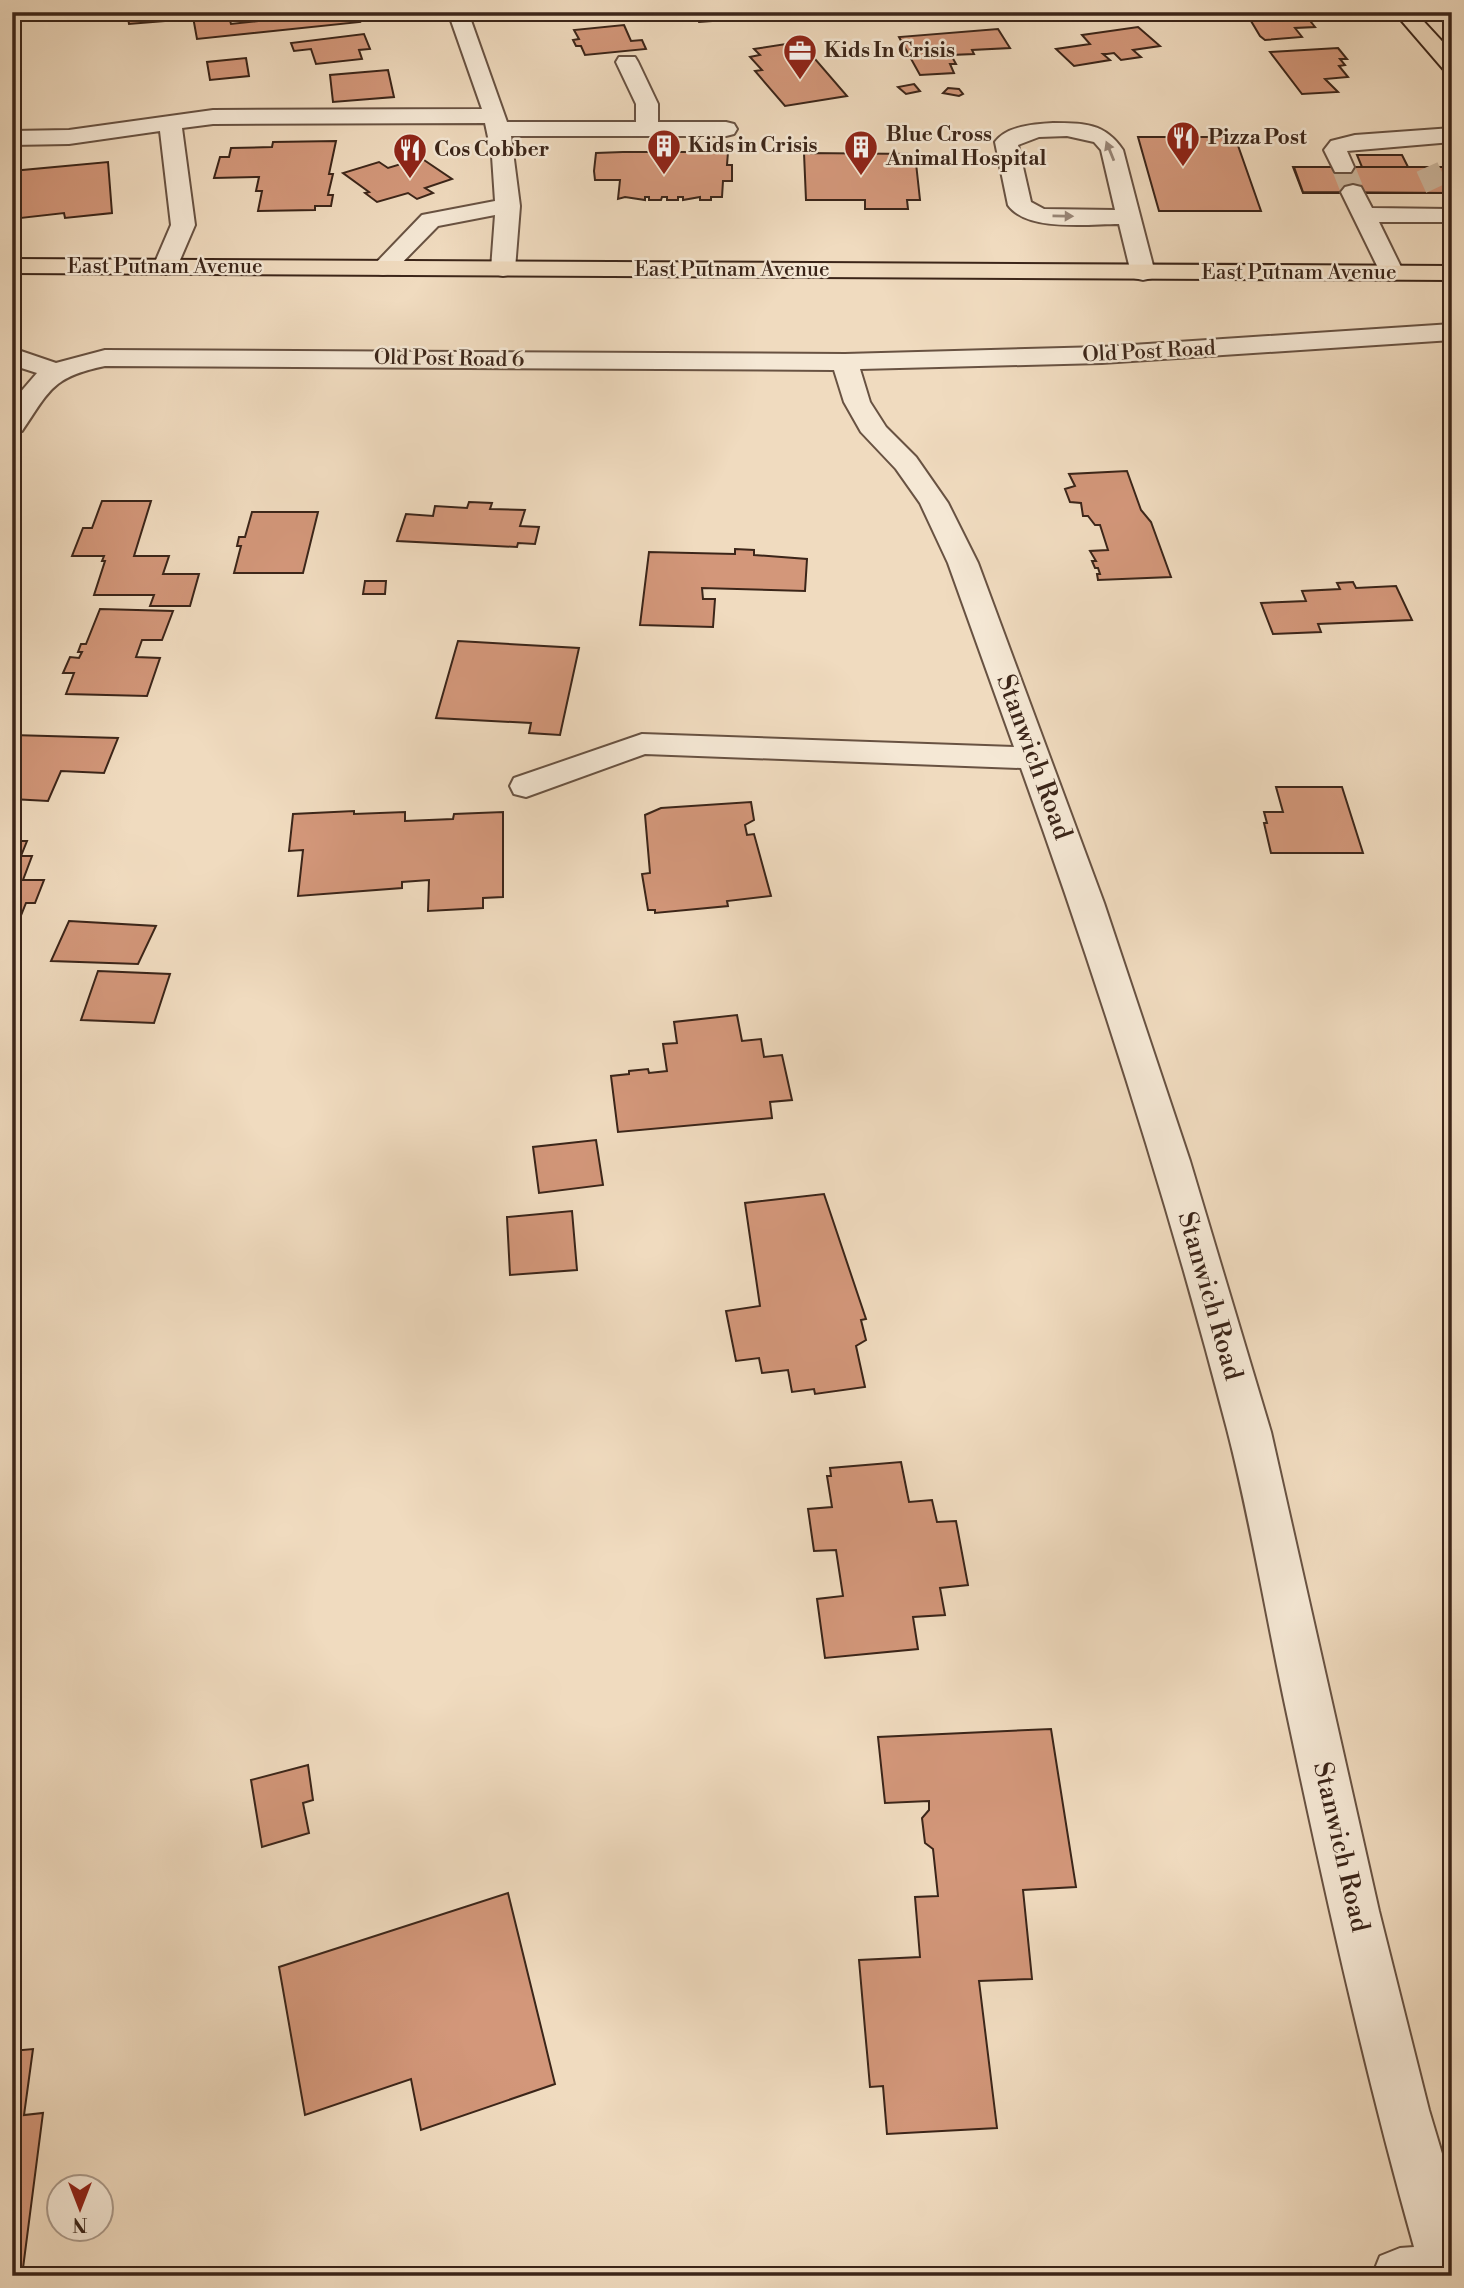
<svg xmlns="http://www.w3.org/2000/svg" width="1464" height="2288" font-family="'Libre Bodoni',serif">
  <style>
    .building { fill: #d3977a; stroke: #3b2519; stroke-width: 2 }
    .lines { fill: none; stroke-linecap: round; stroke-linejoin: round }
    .minor-tunnel { stroke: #ccb79e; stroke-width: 23; stroke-dasharray: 23 11; stroke-linecap: butt }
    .minor-casing { stroke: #685242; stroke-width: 4 }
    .major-casing { stroke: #3b2519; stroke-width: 4 }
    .minor { fill: #f5e8d5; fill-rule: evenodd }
    .major { fill: #f0dbbf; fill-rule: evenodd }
    .oneway { fill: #988677 }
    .labels { text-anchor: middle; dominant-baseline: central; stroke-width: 5; stroke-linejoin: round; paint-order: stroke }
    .far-poi-label { font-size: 21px; font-weight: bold; fill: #3b2519; stroke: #f5e8d5; text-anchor: start }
    .far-street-label { font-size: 21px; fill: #3b2519; stroke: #f5e8d5 }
    .street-label { font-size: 26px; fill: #3b2519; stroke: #f5e8d5 }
  </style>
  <rect width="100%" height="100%" fill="#f0dbbf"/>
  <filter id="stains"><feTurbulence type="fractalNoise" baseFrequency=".00286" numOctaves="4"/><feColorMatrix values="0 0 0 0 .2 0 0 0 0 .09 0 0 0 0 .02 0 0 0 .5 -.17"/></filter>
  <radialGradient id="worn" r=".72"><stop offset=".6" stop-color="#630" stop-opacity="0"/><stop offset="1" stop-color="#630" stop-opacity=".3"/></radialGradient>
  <!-- building -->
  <g class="building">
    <path d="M 127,12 L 162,12 L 164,21 L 129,24 Z"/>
    <path d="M 285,12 L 356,12 L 360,22 L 197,39 L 193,17 L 228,14 L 231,24 L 278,19 L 276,16 L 286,15 Z"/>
    <path d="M 694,12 L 736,12 L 739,19 L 699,22 Z"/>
    <path d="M 1252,12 L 1303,12 L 1315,27 L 1295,28 L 1302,37 L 1265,40 L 1260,36 L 1251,21 L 1259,21 Z"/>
    <path d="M 624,25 L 631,41 L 642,40 L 646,49 L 585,55 L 581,46 L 576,46 L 573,40 L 579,39 L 574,30 Z"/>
    <path d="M 1138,27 L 1160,46 L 1133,50 L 1141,57 L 1121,60 L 1114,53 L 1107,54 L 1103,54 L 1110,60 L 1074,66 L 1056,49 L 1090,44 L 1082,35 Z"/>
    <path d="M 998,29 L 1010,48 L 972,50 L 974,54 L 951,55 L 956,64 L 950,64 L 954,73 L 920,75 L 899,37 Z"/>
    <path d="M 364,34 L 370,49 L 359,50 L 362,59 L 316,64 L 311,49 L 294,51 L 291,43 Z"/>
    <path d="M 786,44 L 790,47 L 803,45 L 847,96 L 785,106 L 755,71 L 762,70 L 750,57 L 760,55 L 754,49 Z"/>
    <path d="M 1338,48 L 1347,59 L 1340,59 L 1345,65 L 1339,66 L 1348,77 L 1325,79 L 1338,92 L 1302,94 L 1270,52 Z"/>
    <path d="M 246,58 L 249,76 L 210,80 L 207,62 Z"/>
    <path d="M 388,70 L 394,97 L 333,102 L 330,75 Z"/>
    <path d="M 914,84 L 920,91 L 906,94 L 898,87 Z"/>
    <path d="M 948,88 L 959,89 L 963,94 L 959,96 L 943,93 Z"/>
    <path d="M 1138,137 L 1235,137 L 1261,211 L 1159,211 Z"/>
    <path d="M 336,141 L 329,174 L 333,174 L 328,195 L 333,195 L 331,206 L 315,206 L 315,210 L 258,211 L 262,191 L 256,191 L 259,177 L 214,178 L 220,157 L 229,157 L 231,148 L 272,147 L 273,142 Z"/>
    <path d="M 623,152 L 728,152 L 727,165 L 732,165 L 732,181 L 723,181 L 722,197 L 711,197 L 711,200 L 700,200 L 700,197 L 683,200 L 683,197 L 678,197 L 678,200 L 667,200 L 667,197 L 662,197 L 661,200 L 649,200 L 649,197 L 645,197 L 645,200 L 625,197 L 618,199 L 620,180 L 595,180 L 594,171 L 596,153 Z"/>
    <path d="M 804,153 L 915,154 L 920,200 L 907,200 L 908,209 L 865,209 L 865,200 L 806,200 Z"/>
    <path d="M 1357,155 L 1402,155 L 1408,167 L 1452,167 L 1452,193 L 1303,193 L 1293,167 L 1362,167 Z"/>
    <path d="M 421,158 L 452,179 L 425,188 L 433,193 L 417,199 L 408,193 L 377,202 L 365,193 L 369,192 L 343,173 L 379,162 L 388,168 Z"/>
    <path d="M 108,162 L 112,213 L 65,218 L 64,213 L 12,219 L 12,171 Z"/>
    <path d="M 1294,167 L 1452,167 L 1452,193 L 1303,192 Z"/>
    <path d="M 1127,471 L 1141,510 L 1151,522 L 1171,577 L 1098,580 L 1097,574 L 1100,574 L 1098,568 L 1095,568 L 1092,561 L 1096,561 L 1090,551 L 1108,550 L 1100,525 L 1095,525 L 1088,516 L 1083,516 L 1081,503 L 1070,502 L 1065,489 L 1075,486 L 1069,474 Z"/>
    <path d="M 102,501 L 151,501 L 134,556 L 169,556 L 163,574 L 199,574 L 190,606 L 150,606 L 154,595 L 94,595 L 105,561 L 102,561 L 104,556 L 72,556 L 83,528 L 92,528 Z"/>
    <path d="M 469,502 L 492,503 L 490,509 L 525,510 L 520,526 L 539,527 L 535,544 L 518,543 L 517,547 L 397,541 L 406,514 L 433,516 L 435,506 L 467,508 Z"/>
    <path d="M 252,512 L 318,512 L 303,573 L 234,573 L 241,546 L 237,546 L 239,537 L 245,537 Z"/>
    <path d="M 735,549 L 754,550 L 754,555 L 807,559 L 805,591 L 702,588 L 703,599 L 715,599 L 713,627 L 640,625 L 649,552 L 735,554 Z"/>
    <path d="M 365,581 L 386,581 L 385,594 L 363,594 Z"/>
    <path d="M 1353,582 L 1356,588 L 1396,586 L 1412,620 L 1318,624 L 1321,632 L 1273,634 L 1261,603 L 1306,601 L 1302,591 L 1340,589 L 1337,583 Z"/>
    <path d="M 100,609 L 173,611 L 162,640 L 142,640 L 136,657 L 160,658 L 147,696 L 66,694 L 74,673 L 63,673 L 70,657 L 79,658 L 82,652 L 78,652 L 81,644 L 86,644 Z"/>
    <path d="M 458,641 L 579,648 L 560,735 L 529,733 L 531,723 L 436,718 Z"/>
    <path d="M 12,735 L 118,738 L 104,773 L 61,771 L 48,801 L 12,799 Z"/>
    <path d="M 1276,787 L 1342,787 L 1363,853 L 1271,853 L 1264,823 L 1267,823 L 1264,812 L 1283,812 Z"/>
    <path d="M 751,802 L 754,820 L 745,825 L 747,835 L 754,834 L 771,896 L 727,901 L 728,906 L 655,913 L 655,910 L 648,910 L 642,874 L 650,873 L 645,815 L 661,808 Z"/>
    <path d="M 354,811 L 354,814 L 405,812 L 405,821 L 453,819 L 454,814 L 503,812 L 503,897 L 483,898 L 483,908 L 428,911 L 429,880 L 402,882 L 402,888 L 298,896 L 303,850 L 289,851 L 293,814 Z"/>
    <path d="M 12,841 L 27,841 L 21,856 L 32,856 L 23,880 L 44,880 L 35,903 L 26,903 L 18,923 L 12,922 Z"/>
    <path d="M 69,921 L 156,926 L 138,964 L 51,961 Z"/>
    <path d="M 98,971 L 170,974 L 154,1023 L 81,1020 Z"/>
    <path d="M 737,1015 L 742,1041 L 761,1039 L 764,1057 L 782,1055 L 792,1100 L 770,1102 L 772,1118 L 618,1132 L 611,1076 L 629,1074 L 629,1071 L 648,1069 L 649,1073 L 667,1071 L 663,1044 L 677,1043 L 674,1022 Z"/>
    <path d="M 596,1140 L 603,1185 L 539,1193 L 533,1147 Z"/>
    <path d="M 824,1194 L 866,1319 L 861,1320 L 866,1340 L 856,1346 L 865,1387 L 815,1394 L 814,1389 L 792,1392 L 788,1370 L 762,1373 L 759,1358 L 736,1361 L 726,1311 L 760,1306 L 745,1203 Z"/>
    <path d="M 572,1211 L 577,1270 L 510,1275 L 507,1217 Z"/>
    <path d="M 901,1462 L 909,1502 L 932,1500 L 937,1522 L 956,1521 L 968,1585 L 940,1588 L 945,1615 L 913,1617 L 918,1649 L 825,1658 L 817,1599 L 843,1596 L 836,1550 L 814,1551 L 808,1509 L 832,1507 L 827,1476 L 831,1476 L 830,1468 Z"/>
    <path d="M 1051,1729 L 1076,1887 L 1023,1890 L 1032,1979 L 979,1981 L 997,2128 L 887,2134 L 883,2086 L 870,2087 L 859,1960 L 920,1957 L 915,1897 L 938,1896 L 933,1849 L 925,1843 L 922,1818 L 929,1810 L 929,1801 L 885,1803 L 878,1737 Z"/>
    <path d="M 308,1765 L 313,1800 L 303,1803 L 309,1833 L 262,1847 L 251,1780 Z"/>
    <path d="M 508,1893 L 555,2084 L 421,2130 L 411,2079 L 305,2115 L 279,1967 Z"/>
    <path d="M 33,2049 L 24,2115 L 43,2113 L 22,2276 L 12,2276 L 12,2051 Z"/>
  </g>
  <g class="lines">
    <!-- minor-tunnel -->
    <g class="minor-tunnel">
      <path d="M 1343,167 L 1353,192"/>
      <path d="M 1427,167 L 1439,193"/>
    </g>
    <!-- minor casing -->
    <g class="minor-casing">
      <g id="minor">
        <path d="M 448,12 L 468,12 L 507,122 L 636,122 L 636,104 L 616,62 L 619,57 L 635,57 L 638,62 L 658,104 L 658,122 L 726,122 L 734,124 L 737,129 L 734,134 L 726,136 L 511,136 L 520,206 L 515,269 L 512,274 L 503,276 L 494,274 L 491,269 L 495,215 L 438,226 L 392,273 L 383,275 L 374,273 L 371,268 L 422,215 L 495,201 L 492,156 L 485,123 L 213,124 L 182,128 L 195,225 L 177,267 L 174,272 L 165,274 L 156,272 L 153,267 L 171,225 L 160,131 L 69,144 L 12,145 L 12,131 L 69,130 L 213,110 L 482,109 Z"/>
        <path d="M 1053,123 C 1084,123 1105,123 1123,150 L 1155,273 L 1152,278 L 1143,280 L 1134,278 L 1131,273 L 1119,224 C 1089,224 1027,232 1008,205 L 995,142 C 1006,126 1035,124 1053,123 ZM 1067,136 L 1094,142 L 1101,150 L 1115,210 L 1044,209 L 1031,202 L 1018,145 L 1039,137 Z"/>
        <path d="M 1452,128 L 1452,142 L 1347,151 L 1354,167 L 1351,172 L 1335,172 L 1324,150 L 1331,141 L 1355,135 Z"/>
        <path d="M 1353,185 L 1361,187 L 1372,208 L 1449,209 L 1452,210 L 1452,222 L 1379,222 L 1404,273 L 1401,278 L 1392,280 L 1383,278 L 1341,192 L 1345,187 Z"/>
        <path d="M 1452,324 L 1452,340 L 1102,363 L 860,369 L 870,402 L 886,427 L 916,457 L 948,503 L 978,563 L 1104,903 L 1190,1161 L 1271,1432 L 1379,1911 L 1429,2110 L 1452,2187 L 1452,2276 L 1372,2276 L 1380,2256 L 1400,2248 L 1414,2247 C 1363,2066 1323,1884 1284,1700 C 1265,1610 1250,1518 1227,1429 C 1169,1206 1099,985 1021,768 L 645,754 L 526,797 L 514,794 L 510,786 L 514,778 L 642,734 L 1014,747 L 948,563 L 920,503 L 896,469 L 861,432 L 844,402 L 834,370 L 105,366 C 52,377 50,390 22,431 L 12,433 L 12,402 L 37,373 L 12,365 L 12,348 L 56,363 L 105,350 L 845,354 L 1102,347 Z"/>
      </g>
    </g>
    <!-- major casing -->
    <g class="major-casing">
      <g id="major">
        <path d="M 1394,12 L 1415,12 L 1452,52 L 1452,71 L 1444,70 Z"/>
        <path d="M 12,259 L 1452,266 L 1452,280 L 12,273 Z"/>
      </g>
    </g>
    <!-- minor -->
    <use href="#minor" class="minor"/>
    <!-- major -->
    <use href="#major" class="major"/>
  </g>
  <!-- one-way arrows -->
  <defs><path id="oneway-solid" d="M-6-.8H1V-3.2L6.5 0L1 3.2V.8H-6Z" transform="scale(1.75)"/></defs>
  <g class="oneway">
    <use href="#oneway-solid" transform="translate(1110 151) rotate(-112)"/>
    <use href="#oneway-solid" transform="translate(1063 216) rotate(1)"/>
  </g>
  <!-- icons -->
  <defs>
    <g id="office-pin" transform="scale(1.75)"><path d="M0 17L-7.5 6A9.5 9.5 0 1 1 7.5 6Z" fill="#8f2418" stroke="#f5e8d5"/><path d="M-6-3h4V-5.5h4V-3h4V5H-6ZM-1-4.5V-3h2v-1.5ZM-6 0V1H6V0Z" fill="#fff"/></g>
    <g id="restaurant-pin" transform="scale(1.75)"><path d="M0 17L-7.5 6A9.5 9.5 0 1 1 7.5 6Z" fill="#8f2418" stroke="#f5e8d5"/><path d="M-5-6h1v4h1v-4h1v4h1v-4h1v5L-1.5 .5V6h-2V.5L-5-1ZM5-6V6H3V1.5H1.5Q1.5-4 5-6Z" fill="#fff"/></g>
    <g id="building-pin" transform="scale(1.75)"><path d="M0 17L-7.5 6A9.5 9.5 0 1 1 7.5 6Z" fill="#8f2418" stroke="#f5e8d5"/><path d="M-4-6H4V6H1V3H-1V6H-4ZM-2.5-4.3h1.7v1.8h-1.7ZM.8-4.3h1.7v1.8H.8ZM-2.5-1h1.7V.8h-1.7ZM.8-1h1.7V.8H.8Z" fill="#fff"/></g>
  </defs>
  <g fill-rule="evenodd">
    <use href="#office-pin" x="800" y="51"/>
    <use href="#restaurant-pin" x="1183" y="138"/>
    <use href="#building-pin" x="664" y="146"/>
    <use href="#building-pin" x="861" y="147"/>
    <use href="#restaurant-pin" x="410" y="150"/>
  </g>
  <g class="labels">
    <!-- far-poi labels -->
    <g class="far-poi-label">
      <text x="824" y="51">Kids In Crisis</text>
      <text x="886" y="135">Blue Cross<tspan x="886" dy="24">Animal Hospital</tspan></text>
      <text x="1208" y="138">Pizza Post</text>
      <text x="688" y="146">Kids in Crisis</text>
      <text x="434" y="150">Cos Cobber</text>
    </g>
    <!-- far-street labels -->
    <g class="far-street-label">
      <text x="165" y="267">East Putnam Avenue</text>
      <text x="732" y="270">East Putnam Avenue</text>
      <text x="1299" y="273">East Putnam Avenue</text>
      <text transform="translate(1149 352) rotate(-3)">Old Post Road</text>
      <text transform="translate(449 359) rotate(1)">Old Post Road 6</text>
    </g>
    <!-- street labels -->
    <g class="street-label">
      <text transform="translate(1034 757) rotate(70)">Stanwich Road</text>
      <text transform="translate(1210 1296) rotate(74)">Stanwich Road</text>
      <text transform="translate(1341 1847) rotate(77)">Stanwich Road</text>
    </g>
  </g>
  <!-- margin -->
  <rect width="1464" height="2288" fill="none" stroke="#f0dbbf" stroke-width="42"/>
  <rect x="14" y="14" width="1436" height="2260" fill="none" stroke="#3b2519" stroke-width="3.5"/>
  <rect x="21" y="21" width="1422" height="2246" fill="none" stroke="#3b2519" stroke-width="2"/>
  <!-- north arrow -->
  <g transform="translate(80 2208) rotate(180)"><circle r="33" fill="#f5e8d5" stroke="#ab9a8a" stroke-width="2"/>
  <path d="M0-5L12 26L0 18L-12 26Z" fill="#8f2418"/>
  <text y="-10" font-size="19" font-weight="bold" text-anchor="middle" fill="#3b2519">N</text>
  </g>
  <rect width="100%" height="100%" filter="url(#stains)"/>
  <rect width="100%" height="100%" fill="url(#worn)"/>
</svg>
